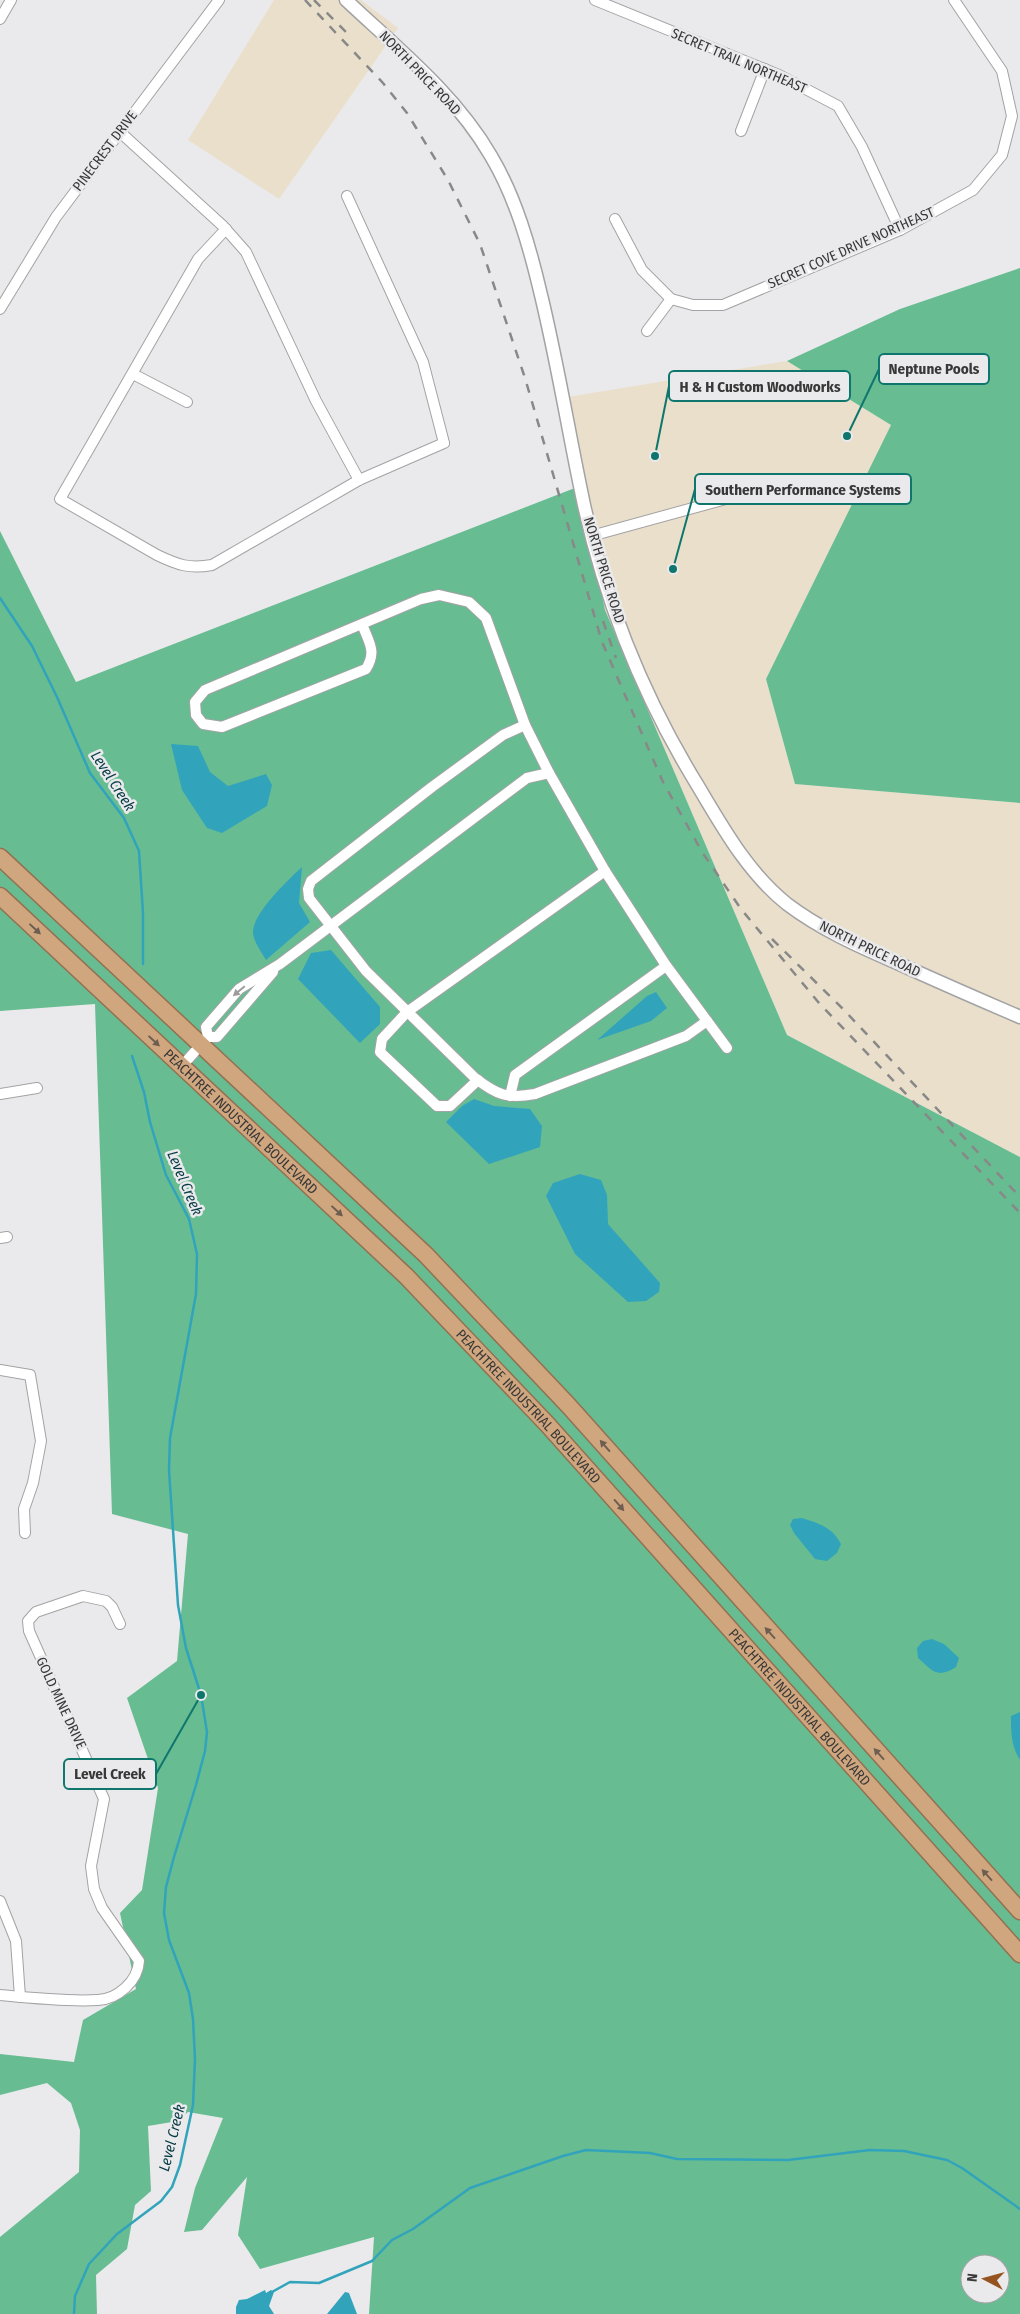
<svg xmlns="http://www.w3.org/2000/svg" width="1020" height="2314" font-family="'Fira Sans Condensed',sans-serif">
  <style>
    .commercial { fill: #e9dfca }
    .forest { fill: #68bc92; fill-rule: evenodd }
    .water { fill: #31a4bb }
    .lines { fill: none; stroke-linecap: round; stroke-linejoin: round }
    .stream { stroke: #31a4bb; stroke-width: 2.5 }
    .minor-casing { stroke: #a3a3a5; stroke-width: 12 }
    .tertiary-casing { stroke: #a3a3a5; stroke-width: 15 }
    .trunk-casing { stroke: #937151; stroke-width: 19 }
    .minor { stroke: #fff; stroke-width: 10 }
    .tertiary { stroke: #fff; stroke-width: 12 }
    .trunk { stroke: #d0a67f; stroke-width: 16 }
    .rail { stroke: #888; stroke-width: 2.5; stroke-dasharray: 9 9; stroke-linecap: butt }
    .oneway { fill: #6d5e51 }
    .oneway2 { fill: #9c9c9c }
    .labels { text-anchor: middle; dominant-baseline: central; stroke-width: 5; stroke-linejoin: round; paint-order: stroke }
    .street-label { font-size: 14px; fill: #383838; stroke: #eaeaec }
    .water-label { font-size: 15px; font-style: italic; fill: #063b45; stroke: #eaeaec }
    .leader { fill: none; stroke: #0f766e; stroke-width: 2 }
    .callout-dot { fill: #0f766e; stroke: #eaeaec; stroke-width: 2 }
    .callout { fill: #eaeaec; stroke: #0f766e; stroke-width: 2 }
    .callout-label { font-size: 15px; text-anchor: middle; font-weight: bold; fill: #383838 }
  </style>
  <rect width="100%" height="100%" fill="#eaeaec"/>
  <!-- commercial -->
  <g class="commercial">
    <path d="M 274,0 L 361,0 L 398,28 L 279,199 L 188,140 Z"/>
    <path d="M 787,361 L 891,425 L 766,679 L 795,784 L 1020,803 L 1020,1157 L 787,1035 L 605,610 L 580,486 L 568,397 Z"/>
  </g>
  <!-- forest -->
  <g class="forest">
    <path d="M 1020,268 L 1020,803 L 795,784 L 766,679 L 891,425 L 787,361 L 900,309 Z"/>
    <path d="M 580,486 L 605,610 L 787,1035 L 1020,1157 L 1020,2314 L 369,2314 L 374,2237 L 260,2269 L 238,2235 L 247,2177 L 202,2230 L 184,2232 L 195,2188 L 223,2118 L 188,2112 L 178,2121 L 148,2126 L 151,2191 L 135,2205 L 127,2249 L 96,2275 L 97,2314 L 0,2314 L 0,2237 L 79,2172 L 80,2130 L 71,2103 L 47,2083 L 0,2095 L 0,2054 L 74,2062 L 83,2020 L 136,1989 L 120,1913 L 142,1890 L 158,1788 L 127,1698 L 177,1661 L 188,1534 L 112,1514 L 95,1004 L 0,1011 L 0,531 L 76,682 ZM 970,2264 L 1000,2264 L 1000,2294 L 970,2294 Z"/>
  </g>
  <!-- water -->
  <g class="water">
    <path d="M 171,744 L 198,746 L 210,772 L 228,786 L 266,774 L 272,785 L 267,806 L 222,833 L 207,828 L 182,790 Z"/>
    <path d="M 302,867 L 299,903 L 310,922 L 266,960 C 262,953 253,941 253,932 C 253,913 288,880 302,867 Z"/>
    <path d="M 331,950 L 380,1007 L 380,1024 L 360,1043 L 298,979 L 311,953 Z"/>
    <path d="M 656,992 L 667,1008 L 651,1021 L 597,1040 L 647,996 Z"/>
    <path d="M 474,1099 L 494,1106 L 530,1109 L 542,1126 L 540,1147 L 489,1164 L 446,1122 L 462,1106 Z"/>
    <path d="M 580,1174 L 601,1180 L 607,1195 L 608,1224 L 660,1283 L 659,1292 L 646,1301 L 628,1302 L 575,1254 L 546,1196 L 553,1183 Z"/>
    <path d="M 802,1518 C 820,1524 832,1527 841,1544 L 837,1553 L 827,1561 L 815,1559 L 794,1533 L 790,1525 L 793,1519 Z"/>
    <path d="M 932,1639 L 944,1644 L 959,1658 L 956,1667 C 937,1679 933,1671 918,1658 L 917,1648 L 923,1641 Z"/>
    <path d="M 1020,1712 L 1020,1760 C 1011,1746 1011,1732 1011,1716 Z"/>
    <path d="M 265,2290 L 266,2293 L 271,2290 L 274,2292 L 269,2306 L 274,2314 L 236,2314 L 236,2307 L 239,2300 L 247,2299 Z"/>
    <path d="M 345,2292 L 349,2293 L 357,2314 L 327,2314 Z"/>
  </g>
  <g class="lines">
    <!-- stream -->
    <g class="stream">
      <path d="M 0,598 L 32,646 L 57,697 L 90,773 L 124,818 L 139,851 L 143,913 L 143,964"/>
      <path d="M 272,2292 L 290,2282 L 319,2283 L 372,2261 L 392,2240 L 413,2229 L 470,2188 L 563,2156 L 586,2150 L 650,2153 L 677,2159 L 788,2160 L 870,2150 L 904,2151 L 947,2160 L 962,2168 L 1020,2209"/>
      <path d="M 74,2314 L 75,2296 L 89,2264 L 117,2234 L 161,2201 L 172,2187 L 180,2165 L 193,2105 L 195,2059 L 193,2019 L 189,1993 L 169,1940 L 164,1913 L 166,1887 L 174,1857 L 196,1785 L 205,1751 L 207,1732 L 201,1695 L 186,1648 L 178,1605 L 169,1470 L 170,1438 L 196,1294 L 197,1254 L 189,1219 L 166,1175 L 150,1122 L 144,1092 L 132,1056"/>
    </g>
    <!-- minor casing -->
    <g class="minor-casing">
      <g id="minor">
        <path d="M 595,0 L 779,75 L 838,106 L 862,147 L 900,230"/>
        <path d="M 0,19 L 11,0"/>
        <path d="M 741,131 L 765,69"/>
        <path d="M 120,132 L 223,226 L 246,252 L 316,401 L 359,480"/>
        <path d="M 615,219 L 642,270 L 671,299 L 693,305 L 723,305 L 900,230 L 973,190 L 1002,155 L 1012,116 L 1002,71 L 954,0"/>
        <path d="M 226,229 L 198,259 L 60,499 L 157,555 C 178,565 189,569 212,565 L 359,480 L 444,443 L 423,362 L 347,196"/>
        <path d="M 0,309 L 56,217 L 219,0"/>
        <path d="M 647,331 L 671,299"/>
        <path d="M 133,374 L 187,402"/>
        <path d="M 591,536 L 795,480"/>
        <path d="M 362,624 C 369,643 377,651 366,669 L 222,727 L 203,724 L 196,715 L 195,702 L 205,690 L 421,599 L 439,595 L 469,602 L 486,618 L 525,725 L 549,773 L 605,871 L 665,964 L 727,1048"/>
        <path d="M 525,725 L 503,735 L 432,787 L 311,881 L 308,889 L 309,898 L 366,971 L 475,1078 C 497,1095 507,1099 535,1094 L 686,1036 L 707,1021"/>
        <path d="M 208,1037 L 206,1027 L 239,989 L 280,964 L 527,778 L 549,773"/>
        <path d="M 181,1067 L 208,1037 L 217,1037 L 273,972"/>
        <path d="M 478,1080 L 450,1106 L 437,1106 L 380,1052 L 382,1039 L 407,1012 L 605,871"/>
        <path d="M 0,1094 L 37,1088"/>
        <path d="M 510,1096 L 515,1075 L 666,966"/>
        <path d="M 0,1238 L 7,1237"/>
        <path d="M 0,1370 L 30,1375 L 41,1441 L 33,1483 L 24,1509 L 25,1533"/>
        <path d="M 0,1901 L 16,1941 L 20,1997"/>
        <path d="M 0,1995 C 30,1998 68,2002 98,2000 C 118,1999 138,1981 139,1961 L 102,1908 L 94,1889 L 91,1866 L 104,1799 L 29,1631 L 28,1621 L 36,1612 L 83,1596 L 106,1601 L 112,1607 L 120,1624"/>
      </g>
    </g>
    <!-- tertiary casing -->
    <g class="tertiary-casing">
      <path id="tertiary" d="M 346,0 C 397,48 455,94 491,156 C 516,198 530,248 541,295 C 558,365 569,435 584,505 C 606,604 645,700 698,786 C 723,828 748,873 787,904 C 820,929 858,946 895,962 C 937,981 978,999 1020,1017"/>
    </g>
    <!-- trunk casing -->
    <g class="trunk-casing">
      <g id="trunk">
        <path d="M 0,857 L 426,1255 L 568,1405 L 1020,1911"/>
        <path id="s1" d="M 0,896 L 406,1276 L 547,1424 L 1020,1954"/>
      </g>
    </g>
    <!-- minor -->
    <use href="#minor" class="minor"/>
    <!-- tertiary -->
    <use href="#tertiary" class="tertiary"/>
    <!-- trunk -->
    <use href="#trunk" class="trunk"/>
    <!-- rail -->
    <g class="rail">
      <path d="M 305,0 L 383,83 L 407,113 L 448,180 L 480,244 L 525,378 L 602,642 L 663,782 L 702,852 L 741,909 L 819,1003 L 1020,1213"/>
      <path d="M 314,0 L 348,34"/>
      <path d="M 603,621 L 616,658"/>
      <path d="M 772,939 L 844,1010 L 1020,1197"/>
    </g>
  </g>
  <!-- one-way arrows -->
  <defs><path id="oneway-solid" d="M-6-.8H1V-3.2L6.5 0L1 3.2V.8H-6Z" transform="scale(1.25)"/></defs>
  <g class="oneway">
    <use href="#oneway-solid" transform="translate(35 929) rotate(43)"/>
    <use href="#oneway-solid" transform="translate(154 1041) rotate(43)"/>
    <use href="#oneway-solid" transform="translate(337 1211) rotate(43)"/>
    <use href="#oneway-solid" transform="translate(605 1446) rotate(-131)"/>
    <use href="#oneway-solid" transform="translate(619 1505) rotate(49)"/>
    <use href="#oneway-solid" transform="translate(770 1633) rotate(-132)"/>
    <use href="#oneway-solid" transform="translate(879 1754) rotate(-132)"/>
    <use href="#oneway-solid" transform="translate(987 1875) rotate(-132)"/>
  </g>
  <use class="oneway2" href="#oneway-solid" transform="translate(239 991) rotate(140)"/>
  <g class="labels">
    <!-- street labels -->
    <g class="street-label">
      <text transform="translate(739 61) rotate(23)">SECRET TRAIL NORTHEAST</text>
      <text transform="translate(420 73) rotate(46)">NORTH PRICE ROAD</text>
      <text transform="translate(105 151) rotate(-53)">PINECREST DRIVE</text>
      <text transform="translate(851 248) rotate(-24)">SECRET COVE DRIVE NORTHEAST</text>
      <text transform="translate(604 570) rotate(73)">NORTH PRICE ROAD</text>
      <text transform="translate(870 949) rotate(26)">NORTH PRICE ROAD</text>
      <text stroke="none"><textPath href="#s1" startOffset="330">PEACHTREE INDUSTRIAL BOULEVARD</textPath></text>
      <text stroke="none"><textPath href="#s1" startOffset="735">PEACHTREE INDUSTRIAL BOULEVARD</textPath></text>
      <text transform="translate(61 1703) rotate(65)">GOLD MINE DRIVE</text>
      <text stroke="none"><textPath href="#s1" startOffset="1140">PEACHTREE INDUSTRIAL BOULEVARD</textPath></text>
    </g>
    <!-- water labels -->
    <g class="water-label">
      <text transform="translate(113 781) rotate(57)">Level Creek</text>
      <text transform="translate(185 1183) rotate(67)">Level Creek</text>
      <text transform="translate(172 2138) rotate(-76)">Level Creek</text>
    </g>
  </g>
  <!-- callouts -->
  <path class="leader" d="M847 436L879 369M655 456L669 386M673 569L695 489M201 1695L156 1774"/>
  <g class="callout-dot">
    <circle cx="847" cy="436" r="5"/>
    <circle cx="655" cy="456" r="5"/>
    <circle cx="673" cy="569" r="5"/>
    <circle cx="201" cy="1695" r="5"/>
  </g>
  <g class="callout">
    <rect x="879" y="354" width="110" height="30" rx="5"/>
    <rect x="669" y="371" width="181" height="30" rx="5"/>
    <rect x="695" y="474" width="216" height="30" rx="5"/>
    <rect x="64" y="1759" width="92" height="30" rx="5"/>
  </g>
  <g class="callout-label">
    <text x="934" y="374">Neptune Pools</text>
    <text x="760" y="392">H &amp; H Custom Woodworks</text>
    <text x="803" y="495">Southern Performance Systems</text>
    <text x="110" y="1779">Level Creek</text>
  </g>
  <!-- north arrow -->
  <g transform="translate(985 2279) rotate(276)"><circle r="24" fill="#eaeaec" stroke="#a3a3a4"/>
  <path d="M0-4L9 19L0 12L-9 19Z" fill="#955320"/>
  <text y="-8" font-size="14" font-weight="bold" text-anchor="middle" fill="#383838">N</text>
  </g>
</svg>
